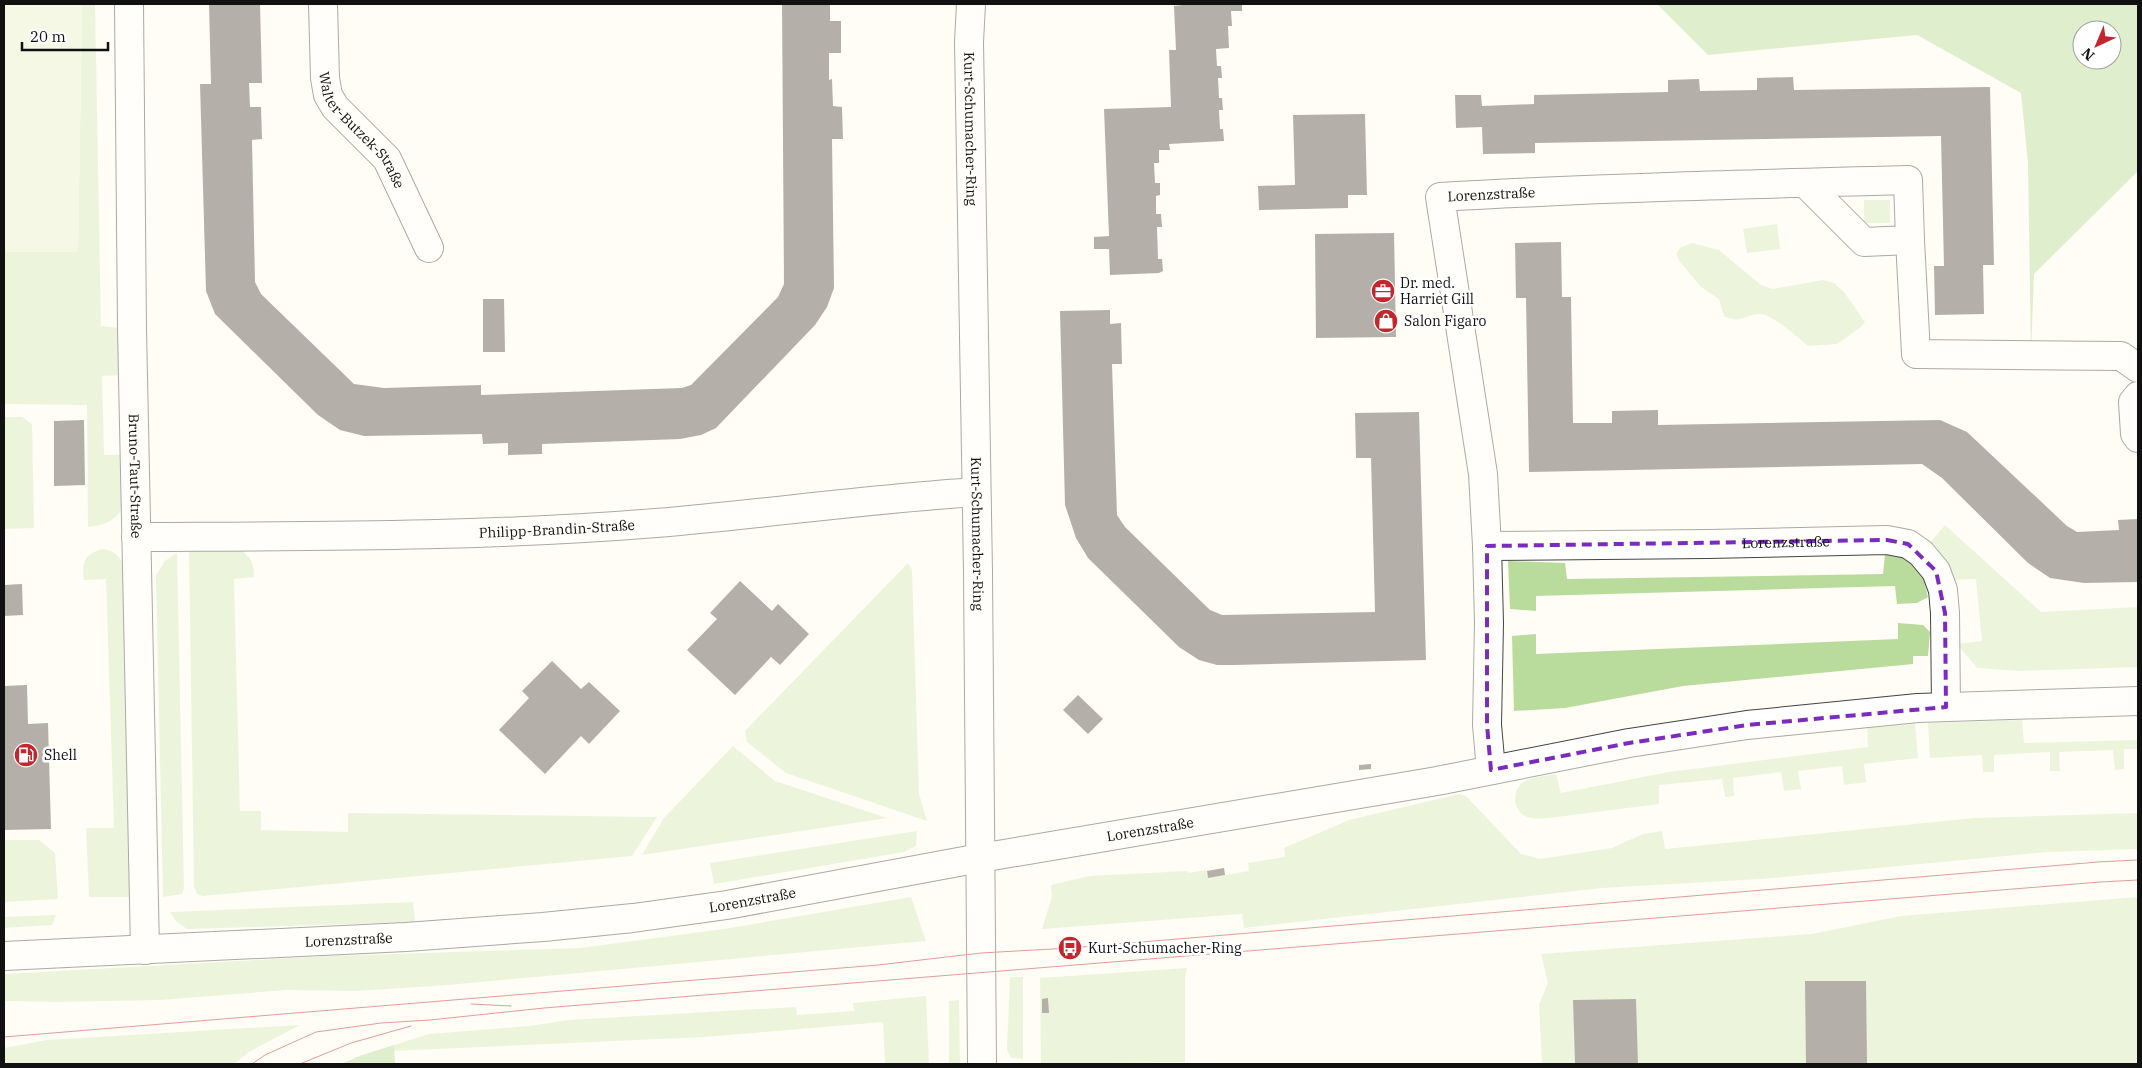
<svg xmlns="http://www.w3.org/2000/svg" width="2142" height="1068" font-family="'IBM Plex Serif',serif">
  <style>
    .green { fill: #d5ebbd }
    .forest { fill: #b9dc9c; fill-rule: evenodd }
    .pitch { fill: #e6f2cf }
    .building { fill: #5a524d }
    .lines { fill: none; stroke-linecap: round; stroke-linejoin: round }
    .minor-casing { stroke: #444; stroke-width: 30 }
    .minor { stroke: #fff; stroke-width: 28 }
    .tram { stroke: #c4262e; stroke-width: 1 }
    .marked { fill: none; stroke: #7b2cbf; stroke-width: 4; stroke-dasharray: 10 6; stroke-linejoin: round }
    .labels { text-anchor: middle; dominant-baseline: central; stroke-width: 5; stroke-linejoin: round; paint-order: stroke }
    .street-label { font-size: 14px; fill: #111; stroke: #fff }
    .poi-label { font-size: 14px; fill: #111; stroke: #fff; text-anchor: start }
  </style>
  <rect width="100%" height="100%" fill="#fffdf5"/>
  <!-- green -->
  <g class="green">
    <path d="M 82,4 L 95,4 L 101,326 L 120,328 L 123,375 L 102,376 L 104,455 L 125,455 C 126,489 134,523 88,527 L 87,405 L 4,404 L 4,252 L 78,252 Z"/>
    <rect x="1864" y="200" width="26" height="23"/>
    <path d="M 1777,224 L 1780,249 L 1747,253 L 1743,229 Z"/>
    <path d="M 1692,243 L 1719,250 L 1761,285 L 1773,289 L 1823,280 L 1834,283 L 1844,292 L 1865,322 L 1860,328 L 1837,344 L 1808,346 C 1798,338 1771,312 1758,314 C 1742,316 1742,324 1724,316 L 1719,299 L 1701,287 L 1680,262 L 1676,254 L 1680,248 Z"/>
    <path d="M 4,417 L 22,417 L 32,424 L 34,528 L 4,529 Z"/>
    <path d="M 1945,525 L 2041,612 L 2138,607 L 2138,667 L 2019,671 L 1977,668 L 1957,644 L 1982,641 L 1976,579 L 1951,580 L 1928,545 Z"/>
    <path d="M 238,548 C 251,558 254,561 254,577 L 234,579 L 240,811 L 261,811 L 261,830 L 348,832 L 348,813 L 657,817 L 632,856 L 203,896 L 197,894 L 194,886 L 189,550 Z"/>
    <path d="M 102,549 C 116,550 121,559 128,570 L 132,897 L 89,897 L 86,828 L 114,828 L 106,579 L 84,580 C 81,562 85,554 102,549 Z"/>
    <path d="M 177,553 L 184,888 L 182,894 L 163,897 L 156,575 L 165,561 Z"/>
    <path d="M 908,563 L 912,570 L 919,794 L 927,821 L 786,773 L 747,742 L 745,731 Z"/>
    <path d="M 2022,720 L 2024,743 L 2138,740 L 2138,749 L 2124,749 L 2124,769 L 2115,770 L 2113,750 L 2059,752 L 2060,771 L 2050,771 L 2050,752 L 1994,755 L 1994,772 L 1983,772 L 1982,755 L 1930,758 L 1928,723 Z"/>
    <path d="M 1915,724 L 1918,758 L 1864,764 L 1866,782 L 1844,785 L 1842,766 L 1798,771 L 1801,789 L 1784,791 L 1781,772 L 1733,778 L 1734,796 L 1725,797 L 1722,779 L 1659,785 L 1659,804 L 1549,818 C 1540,819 1530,820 1522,814 C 1510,804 1514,784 1529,779 C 1537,776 1547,776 1556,774 L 1561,793 L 1669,772 L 1868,747 L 1867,728 Z"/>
    <path d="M 733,746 L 775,781 L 887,818 L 642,855 L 664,818 Z"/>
    <path d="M 1459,794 L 1466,796 L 1521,854 L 1540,859 L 1612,848 L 1643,834 L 1662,831 L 1665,849 L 1974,818 L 2138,813 L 2138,849 L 2048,852 L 1761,879 L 1602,888 L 1244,928 L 1242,914 L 1042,929 L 1052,896 L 1051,885 L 1089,876 L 1187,871 L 1188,873 L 1206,870 L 1208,878 L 1249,871 L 1248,863 L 1285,857 L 1284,848 L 1349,820 Z"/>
    <path d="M 917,831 L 916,846 L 904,852 L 714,884 L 710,863 Z"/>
    <path d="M 4,840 L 39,840 L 55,853 L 58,899 L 4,902 Z"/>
    <path d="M 911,897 L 926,941 L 448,985 L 356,991 L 286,990 L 160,1000 L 58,1002 L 4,1001 L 4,974 L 327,956 L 580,948 L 724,929 Z"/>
    <path d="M 2138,897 L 2138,1064 L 1542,1064 L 1539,1004 L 1548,983 L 1541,954 L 1812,934 L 1901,916 Z"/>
    <path d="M 413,902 L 415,922 L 187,929 L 176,921 L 170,912 Z"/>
    <path d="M 56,915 L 52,925 L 4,928 L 4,917 Z"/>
    <path d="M 1187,968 L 1185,978 L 1185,1062 L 1041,1064 L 1040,978 Z"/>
    <path d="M 1010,977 L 1023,977 L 1023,1059 L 1012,1058 L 1007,1050 Z"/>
    <path d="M 926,996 L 929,1064 L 885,1064 L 883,1022 L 705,1037 L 394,1051 L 394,1045 L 429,1034 L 530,1026 L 568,1020 L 796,1007 L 797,1015 L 854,1011 L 853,1003 Z"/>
    <path d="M 959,1000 L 960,1064 L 949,1064 L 949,1001 Z"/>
    <path d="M 300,1025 L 249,1052 L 234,1064 L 4,1064 L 4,1048 L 47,1040 Z"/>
  </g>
  <!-- forest -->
  <g class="forest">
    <path d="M 1660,4 L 2138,4 L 2138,171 L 2034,274 L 2031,354 L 2028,163 L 2021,93 L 1917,35 L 1708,55 L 1658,5 ZM 2082,30 L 2112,30 L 2112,60 L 2082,60 Z"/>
    <path d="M 1885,554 C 1891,555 1899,555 1905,557 C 1920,564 1925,582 1928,597 L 1917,603 L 1897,604 L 1895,586 L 1536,596 L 1536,611 L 1510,609 L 1508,561 L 1565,563 L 1567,579 L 1883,574 Z"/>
    <path d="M 1898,623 L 1923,625 L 1930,632 L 1928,656 L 1913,656 L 1913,664 L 1683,686 L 1565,708 L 1514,711 L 1512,636 L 1536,634 L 1536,654 L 1898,639 Z"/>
    <path d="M 394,1045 L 395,1064 L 341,1064 L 362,1055 Z"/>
  </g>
  <!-- pitch -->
  <path class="pitch" d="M 4,4 L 82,4 L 78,252 L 4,252 Z"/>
  <!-- building -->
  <g class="building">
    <path d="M 209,4 L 260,4 L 262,83 L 249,83 L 250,107 L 261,107 L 262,139 L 252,140 L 255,282 L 261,294 L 354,384 L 384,388 L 481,385 L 481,395 L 682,388 L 691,385 L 778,297 L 784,284 L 782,4 L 830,4 L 830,21 L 841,21 L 841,53 L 829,53 L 829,80 L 832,79 L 833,106 L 842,107 L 843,139 L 832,139 L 834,288 L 827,307 L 815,325 L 716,428 L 701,435 L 680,439 L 542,444 L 542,454 L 508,455 L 508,443 L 483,444 L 482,434 L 364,436 L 340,430 L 318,415 L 215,314 L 206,291 L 200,84 L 211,84 Z"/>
    <path d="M 1191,4 L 1242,4 L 1242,11 L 1231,11 L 1232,26 L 1228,26 L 1229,48 L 1216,49 L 1217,66 L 1221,66 L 1222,78 L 1218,78 L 1219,98 L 1222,98 L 1223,110 L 1219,110 L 1220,129 L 1223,129 L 1224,141 L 1169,144 L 1170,150 L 1159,150 L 1159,163 L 1154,163 L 1155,183 L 1160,183 L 1160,195 L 1156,196 L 1156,214 L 1161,214 L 1162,227 L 1157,227 L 1158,259 L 1162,259 L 1163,271 L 1159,273 L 1110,275 L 1109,249 L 1094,249 L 1094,237 L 1109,236 L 1104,109 L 1171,107 L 1169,50 L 1176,50 L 1174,6 Z"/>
    <path d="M 1793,77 L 1794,90 L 1990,87 L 1994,265 L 1983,265 L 1984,314 L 1935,315 L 1934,266 L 1944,266 L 1941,136 L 1535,143 L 1535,153 L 1483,154 L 1482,127 L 1456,128 L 1455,95 L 1481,95 L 1482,106 L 1534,104 L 1534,95 L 1668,92 L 1668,80 L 1699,79 L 1700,91 L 1757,90 L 1757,78 Z"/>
    <path d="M 1365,114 L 1367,195 L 1348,195 L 1348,208 L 1259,210 L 1258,186 L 1295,185 L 1293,115 Z"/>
    <path d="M 1394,233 L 1396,337 L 1316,338 L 1315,234 Z"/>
    <path d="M 1561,242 L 1562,297 L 1571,297 L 1573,423 L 1612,423 L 1612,411 L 1658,410 L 1658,425 L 1940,420 L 1967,432 L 2067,526 L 2077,532 L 2119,530 L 2118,520 L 2138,519 L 2138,582 L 2084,583 L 2050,578 L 2028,563 L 1942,478 L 1922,464 L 1529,472 L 1526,298 L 1516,298 L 1515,243 Z"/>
    <path d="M 483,299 L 504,299 L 505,352 L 483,352 Z"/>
    <path d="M 1110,310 L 1110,324 L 1121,323 L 1122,364 L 1112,364 L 1117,515 L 1125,527 L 1210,610 L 1222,615 L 1375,612 L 1371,458 L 1356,458 L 1355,413 L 1419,412 L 1426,660 L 1235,665 L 1217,665 L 1199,660 L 1179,647 L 1088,558 L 1076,538 L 1065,505 L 1060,311 Z"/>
    <path d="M 84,420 L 85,485 L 54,486 L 54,421 Z"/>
    <path d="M 740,581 L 772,611 L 778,604 L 809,634 L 780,665 L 771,657 L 735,695 L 687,650 L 717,619 L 710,613 Z"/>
    <path d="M 22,584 L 23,615 L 4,616 L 4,585 Z"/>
    <path d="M 552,661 L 581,689 L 589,682 L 620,711 L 589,744 L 581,736 L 545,774 L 499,730 L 529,698 L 522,691 Z"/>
    <path d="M 27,685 L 28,724 L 48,723 L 51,829 L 4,830 L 4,686 Z"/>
    <path d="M 1078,695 L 1103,719 L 1088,734 L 1063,710 Z"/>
    <path d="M 1371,764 L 1371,769 L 1359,770 L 1359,765 Z"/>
    <path d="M 1224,868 L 1225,875 L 1208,878 L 1207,871 Z"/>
    <path d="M 1805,981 L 1866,981 L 1867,1064 L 1806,1064 Z"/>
    <path d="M 1048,998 L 1049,1013 L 1042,1013 L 1042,999 Z"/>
    <path d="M 1636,999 L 1638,1064 L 1575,1064 L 1573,1000 Z"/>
  </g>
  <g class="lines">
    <!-- minor casing -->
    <g class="minor-casing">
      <g id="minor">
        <path id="s1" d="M 129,4 L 132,329 L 145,950"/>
        <path id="s2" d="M 323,4 L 325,78 L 328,95 L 335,107 L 387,159 L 429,248"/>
        <path id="s3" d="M 971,4 L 969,42 L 978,572 L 982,1064"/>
        <path d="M 1910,240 L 1916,354 L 2121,356 L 2138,368"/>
        <path d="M 2138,396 L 2133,402 L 2135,434 L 2138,438"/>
        <path id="s4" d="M 136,537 C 310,536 484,537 656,523 C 763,514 869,499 976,492"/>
        <path id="s5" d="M 1487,546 L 1708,544 L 1887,540 L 1908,544 L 1921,553 L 1936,571 L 1943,590 L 1945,613 L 1946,707"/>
        <path id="s6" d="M 1491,770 L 1487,725 L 1489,623 L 1487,546 L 1483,474 L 1440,197 C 1596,188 1752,184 1908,180 L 1910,240 L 1864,242 L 1805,183"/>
        <path id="s7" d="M 4,956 L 406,937 L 543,927 L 633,918 L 727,905 L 980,858 L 1437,781 L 1629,743 L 1747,725 L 1918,708 L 2138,701"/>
      </g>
    </g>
    <!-- minor -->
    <use href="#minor" class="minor"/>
    <!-- tram -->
    <g class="tram">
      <path d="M 471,1004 L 511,1006"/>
      <path d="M 4,1037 L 878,965 L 981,953 L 1070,948 L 2098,862 L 2138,860"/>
      <path d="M 252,1064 L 265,1055 L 316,1032 L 381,1023 L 430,1020 L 544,1008 L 2100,882 L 2138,880"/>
      <path d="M 300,1064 L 351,1043 L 411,1026"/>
    </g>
  </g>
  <!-- marked area -->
  <path d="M0 0H2142V1068H0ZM 1887,540 L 1908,544 L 1936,571 L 1945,613 L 1946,707 L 1747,725 L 1629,743 L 1491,770 L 1487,725 L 1487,546 Z" fill="#fffdf5" fill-opacity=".55" fill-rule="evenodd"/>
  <path class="marked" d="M 1887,540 L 1908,544 L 1936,571 L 1945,613 L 1946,707 L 1747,725 L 1629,743 L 1491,770 L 1487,725 L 1487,546 Z"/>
  <!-- icons -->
  <defs>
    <g id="office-disc" transform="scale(1.25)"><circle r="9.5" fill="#c4262e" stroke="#fff"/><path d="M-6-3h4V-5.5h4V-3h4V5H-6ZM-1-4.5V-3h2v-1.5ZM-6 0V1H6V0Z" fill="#fff"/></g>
    <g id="shop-disc" transform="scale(1.25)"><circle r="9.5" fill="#c4262e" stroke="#fff"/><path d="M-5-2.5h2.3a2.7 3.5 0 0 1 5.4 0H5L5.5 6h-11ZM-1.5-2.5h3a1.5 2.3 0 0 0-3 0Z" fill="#fff"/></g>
    <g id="fuel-disc" transform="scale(1.25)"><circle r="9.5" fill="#c4262e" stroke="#fff"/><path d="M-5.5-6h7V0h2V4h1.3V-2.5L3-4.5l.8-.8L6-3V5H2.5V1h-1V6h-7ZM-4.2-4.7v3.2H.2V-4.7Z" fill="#fff"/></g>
    <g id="bus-disc" transform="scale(1.25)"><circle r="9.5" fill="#c4262e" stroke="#fff"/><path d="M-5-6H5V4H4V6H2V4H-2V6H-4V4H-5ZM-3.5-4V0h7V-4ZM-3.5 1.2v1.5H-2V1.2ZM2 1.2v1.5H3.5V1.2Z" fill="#fff"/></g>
  </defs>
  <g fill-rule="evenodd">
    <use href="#office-disc" x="1383" y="291"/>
    <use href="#shop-disc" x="1386" y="321"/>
    <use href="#fuel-disc" x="26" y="755"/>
    <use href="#bus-disc" x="1070" y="948"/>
  </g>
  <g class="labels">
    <!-- street labels -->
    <g class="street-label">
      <text stroke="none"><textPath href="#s2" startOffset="139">Walter-Butzek-Straße</textPath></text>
      <text stroke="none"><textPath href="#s3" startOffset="125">Kurt-Schumacher-Ring</textPath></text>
      <text stroke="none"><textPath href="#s6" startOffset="628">Lorenzstraße</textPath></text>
      <text stroke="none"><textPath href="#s1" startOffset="472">Bruno-Taut-Straße</textPath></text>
      <text stroke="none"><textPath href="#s4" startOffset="421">Philipp-Brandin-Straße</textPath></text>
      <text stroke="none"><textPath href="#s3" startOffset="530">Kurt-Schumacher-Ring</textPath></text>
      <text stroke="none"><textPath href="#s5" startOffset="299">Lorenzstraße</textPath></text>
      <text stroke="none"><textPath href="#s7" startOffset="1155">Lorenzstraße</textPath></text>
      <text stroke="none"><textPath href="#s7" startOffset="751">Lorenzstraße</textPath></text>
      <text stroke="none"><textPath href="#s7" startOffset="345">Lorenzstraße</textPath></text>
    </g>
    <!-- poi labels -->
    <g class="poi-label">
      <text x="1400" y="283">Dr. med.<tspan x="1400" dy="16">Harriet Gill</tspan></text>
      <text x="1404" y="321">Salon Figaro</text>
      <text x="44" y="755">Shell</text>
      <text x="1088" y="948">Kurt-Schumacher-Ring</text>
    </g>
  </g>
  <!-- border -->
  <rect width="2142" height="1068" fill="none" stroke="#111111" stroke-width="10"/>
  <!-- north arrow -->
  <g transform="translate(2097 45) rotate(224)"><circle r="24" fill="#ffffff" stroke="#a0a0a0"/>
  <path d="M0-4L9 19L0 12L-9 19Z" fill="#c4262e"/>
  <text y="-8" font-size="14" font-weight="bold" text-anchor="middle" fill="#111111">N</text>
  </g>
  <!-- scale -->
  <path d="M22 42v8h86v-8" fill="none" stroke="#111111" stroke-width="2.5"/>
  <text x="30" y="42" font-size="15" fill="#111111" stroke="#ffffff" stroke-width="4" paint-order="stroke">20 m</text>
</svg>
